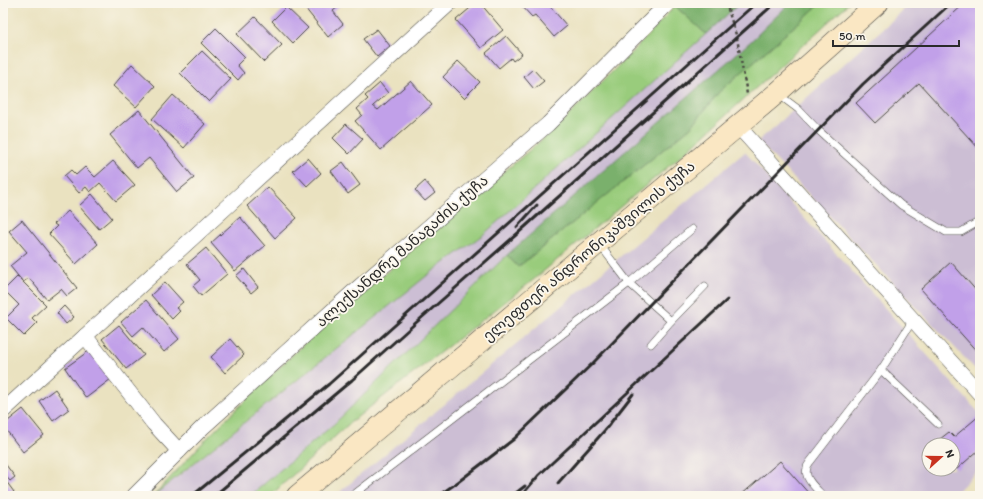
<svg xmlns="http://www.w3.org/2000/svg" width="983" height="499" font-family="Itim,'Noto Sans Georgian',sans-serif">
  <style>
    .industrial { fill: #ccbed4; fill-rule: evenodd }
    .green { fill: #99cc7c; stroke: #627c54 }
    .forest { fill: #7ab06c; stroke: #526e4c }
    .building { fill: #c1a0e9 }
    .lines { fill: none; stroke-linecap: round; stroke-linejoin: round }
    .lane-casing { stroke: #484641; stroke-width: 8 }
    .street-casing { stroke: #484641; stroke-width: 16 }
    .secondary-casing { stroke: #484641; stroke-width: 22 }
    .path { stroke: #484641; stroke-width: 2.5; stroke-dasharray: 3 3; stroke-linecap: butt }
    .lane { stroke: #fff; stroke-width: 7 }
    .street { stroke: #fff; stroke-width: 15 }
    .secondary { stroke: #fae7c3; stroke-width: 21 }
    .rail { stroke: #2b2b2b; stroke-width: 3 }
    .labels { text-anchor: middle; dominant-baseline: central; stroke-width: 3.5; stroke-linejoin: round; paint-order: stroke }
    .street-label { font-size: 15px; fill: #2b2b2b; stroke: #fbf7ec }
  </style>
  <rect width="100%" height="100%" fill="#fbf7ec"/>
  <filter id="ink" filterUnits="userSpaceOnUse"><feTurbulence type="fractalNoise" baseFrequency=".025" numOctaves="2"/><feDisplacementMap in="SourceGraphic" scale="8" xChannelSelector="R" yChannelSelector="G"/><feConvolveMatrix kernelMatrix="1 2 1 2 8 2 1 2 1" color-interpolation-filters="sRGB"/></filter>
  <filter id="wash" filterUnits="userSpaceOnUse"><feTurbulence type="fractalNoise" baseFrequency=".012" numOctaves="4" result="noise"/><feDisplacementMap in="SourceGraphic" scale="16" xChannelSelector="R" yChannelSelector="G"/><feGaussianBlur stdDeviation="0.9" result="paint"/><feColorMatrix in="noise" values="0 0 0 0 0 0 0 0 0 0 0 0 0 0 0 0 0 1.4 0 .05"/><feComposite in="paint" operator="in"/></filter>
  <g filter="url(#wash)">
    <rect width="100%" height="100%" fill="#eae2c0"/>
    <!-- industrial -->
    <g class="industrial">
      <path d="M 740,3 L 790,3 L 750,42 L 507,255 L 334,424 L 250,496 L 154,496 L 429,274 L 484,234 Z"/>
      <path d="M 911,3 L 980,3 L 980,374 L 758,141 L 778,124 Z"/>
      <path d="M 745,152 L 980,414 L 980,468 L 953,496 L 335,496 ZM 929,445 L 953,445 L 953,469 L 929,469 Z"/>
    </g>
    <!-- green -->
    <g class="green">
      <path d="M 821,3 L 849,3 L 687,151 L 532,281 L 351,422 L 270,496 L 250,496 L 334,424 L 507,255 L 518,267 L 691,127 L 719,92 Z"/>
      <path d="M 675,6 L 706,34 L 484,234 L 429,274 L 153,496 L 209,436 L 313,335 L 558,126 L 639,45 Z"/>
    </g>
    <!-- forest -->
    <g class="forest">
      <path d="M 678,3 L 740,3 L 706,34 L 675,6 Z"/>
      <path d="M 790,3 L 821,3 L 719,92 L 691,127 L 518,267 L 507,255 L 750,42 Z"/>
    </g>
    <g id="blocks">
      <!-- building -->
      <g class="building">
        <path d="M 301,3 L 343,3 L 333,11 L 343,24 L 328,37 Z"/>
        <path d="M 476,3 L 480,3 L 503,30 L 481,48 L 456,20 Z"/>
        <path d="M 519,3 L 544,3 L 546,5 L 548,4 L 567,26 L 554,37 L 535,15 L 532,17 Z"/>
        <path d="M 965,3 L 980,3 L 980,150 L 919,83 L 875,123 L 856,103 Z"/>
        <path d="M 286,7 L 308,28 L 293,43 L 272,21 Z"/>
        <path d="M 255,17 L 282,45 L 264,62 L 237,34 Z"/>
        <path d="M 216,28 L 245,57 L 237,65 L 244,73 L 238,80 L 201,43 Z"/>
        <path d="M 377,29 L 390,46 L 377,57 L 363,39 Z"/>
        <path d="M 506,36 L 522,54 L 513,61 L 511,58 L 499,68 L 486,53 Z"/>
        <path d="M 202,51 L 231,79 L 209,102 L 180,73 Z"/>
        <path d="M 458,61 L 480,82 L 464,98 L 443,77 Z"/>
        <path d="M 132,64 L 155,86 L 136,107 L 113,86 Z"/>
        <path d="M 533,69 L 544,81 L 534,89 L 524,77 Z"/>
        <path d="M 411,81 L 432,105 L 381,150 L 355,121 L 362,115 L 357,109 L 368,99 L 365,96 L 380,83 L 388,93 L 373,106 L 378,110 Z"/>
        <path d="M 173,95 L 205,124 L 184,148 L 152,119 Z"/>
        <path d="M 139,110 L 194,178 L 177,192 L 149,158 L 137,168 L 110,135 Z"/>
        <path d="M 346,124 L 363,139 L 349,154 L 333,138 Z"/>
        <path d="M 308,158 L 321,173 L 307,186 L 293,171 Z"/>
        <path d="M 113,161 L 135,185 L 116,201 L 100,183 L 90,192 L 86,187 L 79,193 L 64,176 L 71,170 L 76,175 L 85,167 L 95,177 Z"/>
        <path d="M 343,162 L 360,185 L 348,194 L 331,171 Z"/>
        <path d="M 425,181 L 435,193 L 425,201 L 415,190 Z"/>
        <path d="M 268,187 L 297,218 L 275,238 L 247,206 Z"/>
        <path d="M 92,194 L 112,218 L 99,229 L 79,206 Z"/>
        <path d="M 68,211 L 98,244 L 76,264 L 49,234 L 57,226 L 54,224 Z"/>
        <path d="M 240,217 L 265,246 L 235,271 L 211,243 Z"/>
        <path d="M 22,220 L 77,288 L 67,296 L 61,289 L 47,300 L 29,278 L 23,282 L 46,305 L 32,318 L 37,323 L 24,336 L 6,318 L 19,305 L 4,290 L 18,276 L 22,281 L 10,266 L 27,252 L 9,231 Z"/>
        <path d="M 206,248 L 227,274 L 201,296 L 193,286 L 200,280 L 187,264 Z"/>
        <path d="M 951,262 L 980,295 L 980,355 L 921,289 Z"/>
        <path d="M 244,269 L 258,287 L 251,293 L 236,276 Z"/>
        <path d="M 165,282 L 183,302 L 176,308 L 180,311 L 172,319 L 151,295 Z"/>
        <path d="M 146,300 L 179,339 L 164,352 L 143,327 L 133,336 L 121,322 Z"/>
        <path d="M 64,306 L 74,317 L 66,324 L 57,313 Z"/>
        <path d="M 119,325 L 144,355 L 126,369 L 102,339 Z"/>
        <path d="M 230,339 L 244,355 L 225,373 L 211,357 Z"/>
        <path d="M 90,350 L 111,379 L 86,398 L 65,368 Z"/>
        <path d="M 55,389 L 69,409 L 53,421 L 39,401 Z"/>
        <path d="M 23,409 L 44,435 L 23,452 L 3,426 L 3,425 Z"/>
        <path d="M 980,415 L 980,449 L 957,469 L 953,465 L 953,445 L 937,445 L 935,443 L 949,432 L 954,437 Z"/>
        <path d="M 3,461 L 15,477 L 10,481 L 3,473 Z"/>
        <path d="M 780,461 L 811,496 L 740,496 Z"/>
        <path d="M 3,477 L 14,492 L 10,496 L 3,496 Z"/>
      </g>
    </g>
  </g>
  <g filter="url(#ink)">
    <use href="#blocks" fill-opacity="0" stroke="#484641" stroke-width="1"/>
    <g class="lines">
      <!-- lane casing -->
      <g class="lane-casing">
        <g id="lane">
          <path d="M 778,94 L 798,109 L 818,130 L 901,205 L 946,232 L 961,232 L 980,221"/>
          <path d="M 600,245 L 629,283 L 671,321"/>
          <path d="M 651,344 L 671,321 L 705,286"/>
          <path d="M 881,370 L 938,424"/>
          <path d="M 352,496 L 629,283 L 692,229"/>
          <path d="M 823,496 C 817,489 803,478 807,468 C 807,465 809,464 810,462 L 881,370 L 913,320"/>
        </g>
      </g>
      <!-- street casing -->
      <g class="street-casing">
        <g id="street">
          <path d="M 738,126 L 980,394"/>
          <path d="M 85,336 L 154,424 L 179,451"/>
          <path d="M 3,411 L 450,3"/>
          <path d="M 134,496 L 202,428 L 352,293 L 548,124 L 668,3"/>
        </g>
      </g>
      <!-- secondary casing -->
      <g class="secondary-casing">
        <path id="secondary" d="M 297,496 L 777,93 L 878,3"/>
      </g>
      <!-- path -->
      <path class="path" d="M 726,3 L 737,38 L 747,94"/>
      <!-- lane -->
      <use href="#lane" class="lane"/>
      <!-- street -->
      <use href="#street" class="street"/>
      <!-- secondary -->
      <use href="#secondary" class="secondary"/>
      <!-- rail -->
      <g class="rail">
        <path d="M 517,227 L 537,205"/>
        <path d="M 558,483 L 605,430 L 633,394"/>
        <path d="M 192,496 L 208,483 L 329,384 L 756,3"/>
        <path d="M 214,496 L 352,380 L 410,328 L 517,234 L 775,3"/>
        <path d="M 438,496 L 458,482 L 514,439 L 593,363 L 863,84 L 951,3"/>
        <path d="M 512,496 L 525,486"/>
        <path d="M 521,496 L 539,475 L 727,300"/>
      </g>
    </g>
  </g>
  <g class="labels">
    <!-- street labels -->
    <g class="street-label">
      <text transform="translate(402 251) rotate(-41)">ალექსანდრე მანაგაძის ქუჩა</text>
      <text transform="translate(589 251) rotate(-40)">ელეფთერ ანდრონიკაშვილის ქუჩა</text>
    </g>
  </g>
  <!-- margin -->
  <rect width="983" height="499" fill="none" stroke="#fbf7ec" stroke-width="16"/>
  <!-- north arrow -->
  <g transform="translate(941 457) rotate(69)"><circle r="19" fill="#fbf7ec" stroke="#a8a59f"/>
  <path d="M0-3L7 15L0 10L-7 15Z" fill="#c8321e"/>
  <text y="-6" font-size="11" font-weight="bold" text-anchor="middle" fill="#2b2b2b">N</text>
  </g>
  <!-- scale -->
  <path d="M833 40v6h126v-6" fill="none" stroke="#2b2b2b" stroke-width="2"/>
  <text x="839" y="40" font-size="12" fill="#2b2b2b" stroke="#fbf7ec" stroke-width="3" paint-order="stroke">50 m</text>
</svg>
